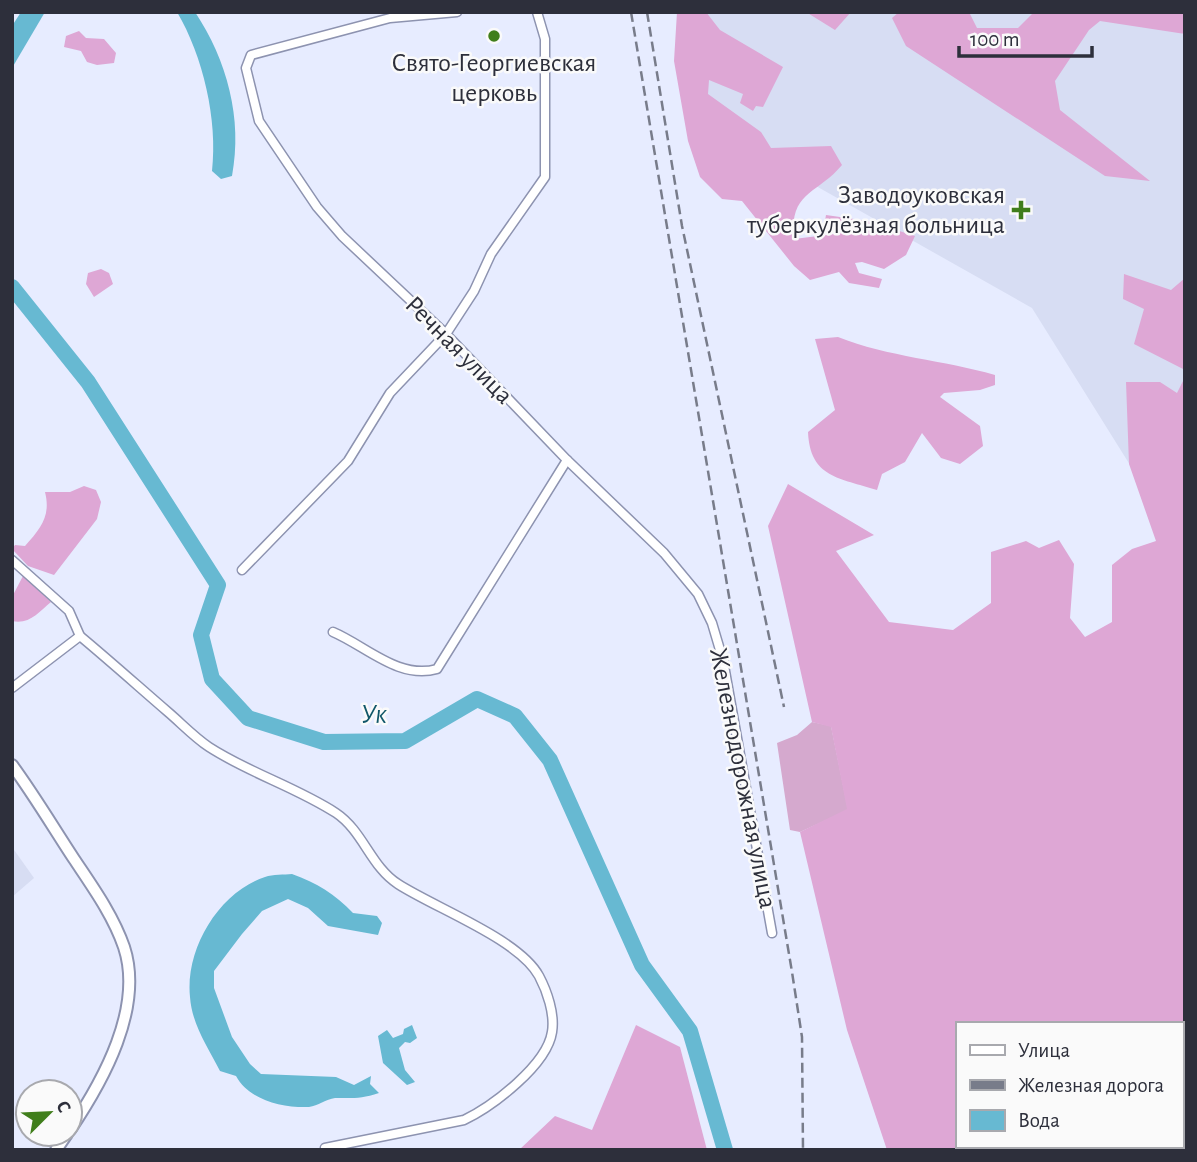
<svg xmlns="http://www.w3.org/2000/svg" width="1197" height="1162" font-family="'Alegreya Sans',sans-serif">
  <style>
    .built { fill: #d7ddf3 }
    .green { fill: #d5a9ce }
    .forest { fill: #dea7d5; fill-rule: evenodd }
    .water { fill: #67b9d2 }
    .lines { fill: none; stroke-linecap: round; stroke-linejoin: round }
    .river { stroke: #67b9d2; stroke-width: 16 }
    .street-casing { stroke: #8d93b0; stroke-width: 11 }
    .secondary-casing { stroke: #8d93b0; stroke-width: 14 }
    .street { stroke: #fff; stroke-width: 8 }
    .secondary { stroke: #fff; stroke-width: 10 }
    .rail { stroke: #787c8a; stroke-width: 2.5; stroke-dasharray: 10 5; stroke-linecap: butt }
    .poi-dot { fill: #407e1b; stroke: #fafafa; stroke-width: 2.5 }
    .labels { text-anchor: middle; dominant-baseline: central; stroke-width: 5; stroke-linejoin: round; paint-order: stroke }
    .poi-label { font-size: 26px; fill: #2d2f3b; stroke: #fafafa }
    .street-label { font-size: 26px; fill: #2d2f3b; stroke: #fafafa }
    .water-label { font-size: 28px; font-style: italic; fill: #115769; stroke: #fafafa }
  </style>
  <rect width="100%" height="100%" fill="#e7ecff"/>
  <!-- built -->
  <g class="built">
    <path d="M 699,12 L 1165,12 L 1185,37 L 1185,553 L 1032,308 L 685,112 Z"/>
    <path d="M 12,847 L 34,878 L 12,897 Z"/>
  </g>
  <!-- green -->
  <path class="green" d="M 812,722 L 831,726 L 848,810 L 800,832 L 790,830 L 777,743 L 797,735 Z"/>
  <!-- forest -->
  <g class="forest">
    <path d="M 677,12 L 706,12 L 720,30 L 783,67 L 763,107 L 756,106 L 753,111 L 740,103 L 743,94 L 709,80 L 708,94 L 761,132 L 771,148 L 831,146 L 842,165 C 817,195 789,191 794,239 L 842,233 L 824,226 L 826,215 L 868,221 L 915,236 L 906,255 L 884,269 L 862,262 L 855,263 L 859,273 L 882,279 L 879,288 L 849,283 L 839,272 L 810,280 L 794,266 L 742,201 L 722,199 L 700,177 L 688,141 L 674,61 Z"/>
    <path d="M 806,12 L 851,12 L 835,30 Z"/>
    <path d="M 899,12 L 969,12 L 977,28 L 1018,28 L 1034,12 L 1185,12 L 1185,34 L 1100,21 L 1089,30 L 1055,81 L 1060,110 L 1150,181 L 1105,176 L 906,46 L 892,18 Z"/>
    <path d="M 79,31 L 86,38 L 104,39 L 116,53 L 114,63 L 97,65 L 87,62 L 81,51 L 64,47 L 66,36 Z"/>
    <path d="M 101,269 L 109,273 L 113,284 L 94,297 L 86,284 L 88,273 Z"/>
    <path d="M 1124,274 L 1171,290 L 1185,278 L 1185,370 L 1134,344 L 1144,309 L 1123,299 Z"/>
    <path d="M 838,337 C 888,357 944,360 995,375 L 995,385 L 980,390 L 944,393 L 940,397 L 980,426 L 983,446 L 960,464 L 941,458 L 922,433 L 905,462 L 882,474 L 877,490 C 840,478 810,478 808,432 L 835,410 L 815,339 Z"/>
    <path d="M 1185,377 L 1185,1150 L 887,1150 L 847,1030 L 800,832 L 847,809 L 831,727 L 812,722 L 768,526 L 788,484 L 874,535 L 836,551 L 889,622 L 953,630 L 991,603 L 991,552 L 1026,541 L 1039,548 L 1059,540 L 1074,564 L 1070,618 L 1085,637 L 1112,622 L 1112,565 L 1132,549 L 1156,541 L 1129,464 L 1126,382 L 1160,382 L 1177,393 ZM 957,1024 L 1181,1024 L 1181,1146 L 957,1146 Z"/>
    <path d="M 84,486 L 96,490 L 101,502 L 97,519 L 54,575 L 28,566 L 12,549 L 15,545 L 25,546 C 41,528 51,516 45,492 L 70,492 Z"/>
    <path d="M 23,576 L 51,602 C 39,612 29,625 12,621 L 12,597 Z"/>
    <path d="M 636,1025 L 680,1047 L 707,1150 L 519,1150 L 555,1116 L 592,1130 Z"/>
  </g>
  <!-- water -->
  <g class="water">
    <path d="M 21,12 L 45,12 L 12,68 L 12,26 Z"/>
    <path d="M 177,12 L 195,12 C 227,60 243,119 232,176 L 221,179 L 212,171 C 218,120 203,56 177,12 Z"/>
    <path d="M 292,874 C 317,883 335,894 353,913 L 377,916 L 382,923 L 378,935 L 328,926 L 308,908 L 288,899 L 262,911 L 242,934 L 214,971 L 214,988 L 232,1037 L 250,1064 L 261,1074 L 336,1077 L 354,1085 L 371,1076 L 370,1084 L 379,1093 C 361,1099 353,1098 335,1098 C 326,1099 318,1106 309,1107 C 282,1108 249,1100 236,1076 L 220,1071 C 208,1047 192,1025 190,997 C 185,949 219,892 265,877 C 273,874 284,875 292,874 Z"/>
    <path d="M 412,1025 L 417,1038 L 410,1043 L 405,1042 L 399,1048 L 405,1070 L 415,1082 L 407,1085 L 383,1063 L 378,1036 L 387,1030 L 393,1038 L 403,1034 L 404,1029 Z"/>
  </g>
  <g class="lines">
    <!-- river -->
    <path class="river" d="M 12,287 L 88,382 L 218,585 L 201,635 L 212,679 L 248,718 L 324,742 L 405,741 L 477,699 L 515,716 L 550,760 L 642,965 L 690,1031 L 725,1150"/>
    <!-- street casing -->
    <g class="street-casing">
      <g id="street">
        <path d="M 457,12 L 390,18 L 251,55 L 246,68 L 259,121 L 317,207 L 342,236 L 446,334 L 567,460 L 664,553 L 698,594 L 712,623 L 723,660 L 772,933"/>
        <path d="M 12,560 L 69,611 L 80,636 C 110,661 139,687 168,712 C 181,723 194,737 209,747 C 249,773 296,787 336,813 C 363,831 371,867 398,884 C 435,908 519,939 539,976 C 547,991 555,1014 552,1032 C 547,1065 493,1106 464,1120 L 325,1148"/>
        <path d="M 242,570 L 348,461 L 390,393 L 446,334 L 474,291 L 491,254 L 545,177 L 545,39 L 537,12"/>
        <path d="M 333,632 C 366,646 399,680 437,669 L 567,460"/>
        <path d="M 12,688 L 80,636"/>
      </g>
    </g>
    <!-- secondary casing -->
    <g class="secondary-casing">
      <g id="secondary">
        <path d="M 12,765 C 34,795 53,827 74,859 C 92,886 113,915 124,947 C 144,1008 103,1081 70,1130"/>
        <path d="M 56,1150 L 67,1134"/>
      </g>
    </g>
    <!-- street -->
    <use href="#street" class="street"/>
    <!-- secondary -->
    <use href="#secondary" class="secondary"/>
    <!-- rail -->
    <g class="rail">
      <path d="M 631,12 L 792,972 L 802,1037 L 803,1150"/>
      <path d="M 647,12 L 682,226 L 784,707"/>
    </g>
  </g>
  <!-- markers -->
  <g class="poi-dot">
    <circle cx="494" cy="36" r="7"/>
    <path d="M1017.5 199.5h7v7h7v7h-7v7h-7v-7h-7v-7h7z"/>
  </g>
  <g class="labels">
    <!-- poi labels -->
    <g class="poi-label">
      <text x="494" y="63">Свято-Георгиевская<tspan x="494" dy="30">церковь</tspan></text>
      <text x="1005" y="195" text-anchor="end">Заводоуковская<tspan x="1005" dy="30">туберкулёзная больница</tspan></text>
    </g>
    <!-- street labels -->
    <g class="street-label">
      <text transform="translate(459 350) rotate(45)">Речная улица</text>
      <text transform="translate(743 778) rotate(79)">Железнодорожная улица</text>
    </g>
    <!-- water labels -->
    <g class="water-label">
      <text x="374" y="715">Ук</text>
    </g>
  </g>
  <!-- border -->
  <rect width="1197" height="1162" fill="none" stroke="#2d2f3b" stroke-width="28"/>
  <!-- legend -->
  <rect x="956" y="1022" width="228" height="126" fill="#fafafa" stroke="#a8a9ae" stroke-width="2"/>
  <rect x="970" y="1045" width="35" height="10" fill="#ffffff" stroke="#a8a9ae" stroke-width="2"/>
  <text x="1018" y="1057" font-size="21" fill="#2d2f3b">Улица</text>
  <rect x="970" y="1080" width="35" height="10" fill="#787c8a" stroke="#a8a9ae" stroke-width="2"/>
  <text x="1018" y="1092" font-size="21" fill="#2d2f3b">Железная дорога</text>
  <rect x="970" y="1110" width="35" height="21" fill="#67b9d2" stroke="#a8a9ae" stroke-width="2"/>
  <text x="1018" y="1127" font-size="21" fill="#2d2f3b">Вода</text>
  <!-- north arrow -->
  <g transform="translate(49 1113) rotate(66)"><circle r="33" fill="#fafafa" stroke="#a8a9ae" stroke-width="2"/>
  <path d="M0-5L12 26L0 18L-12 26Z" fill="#407e1b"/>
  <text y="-10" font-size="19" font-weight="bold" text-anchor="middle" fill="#2d2f3b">С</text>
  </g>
  <!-- scale -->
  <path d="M959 46v10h133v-10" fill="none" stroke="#2d2f3b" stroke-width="3.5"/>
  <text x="970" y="46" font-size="21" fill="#2d2f3b" stroke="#fafafa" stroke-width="5" paint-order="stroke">100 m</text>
</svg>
